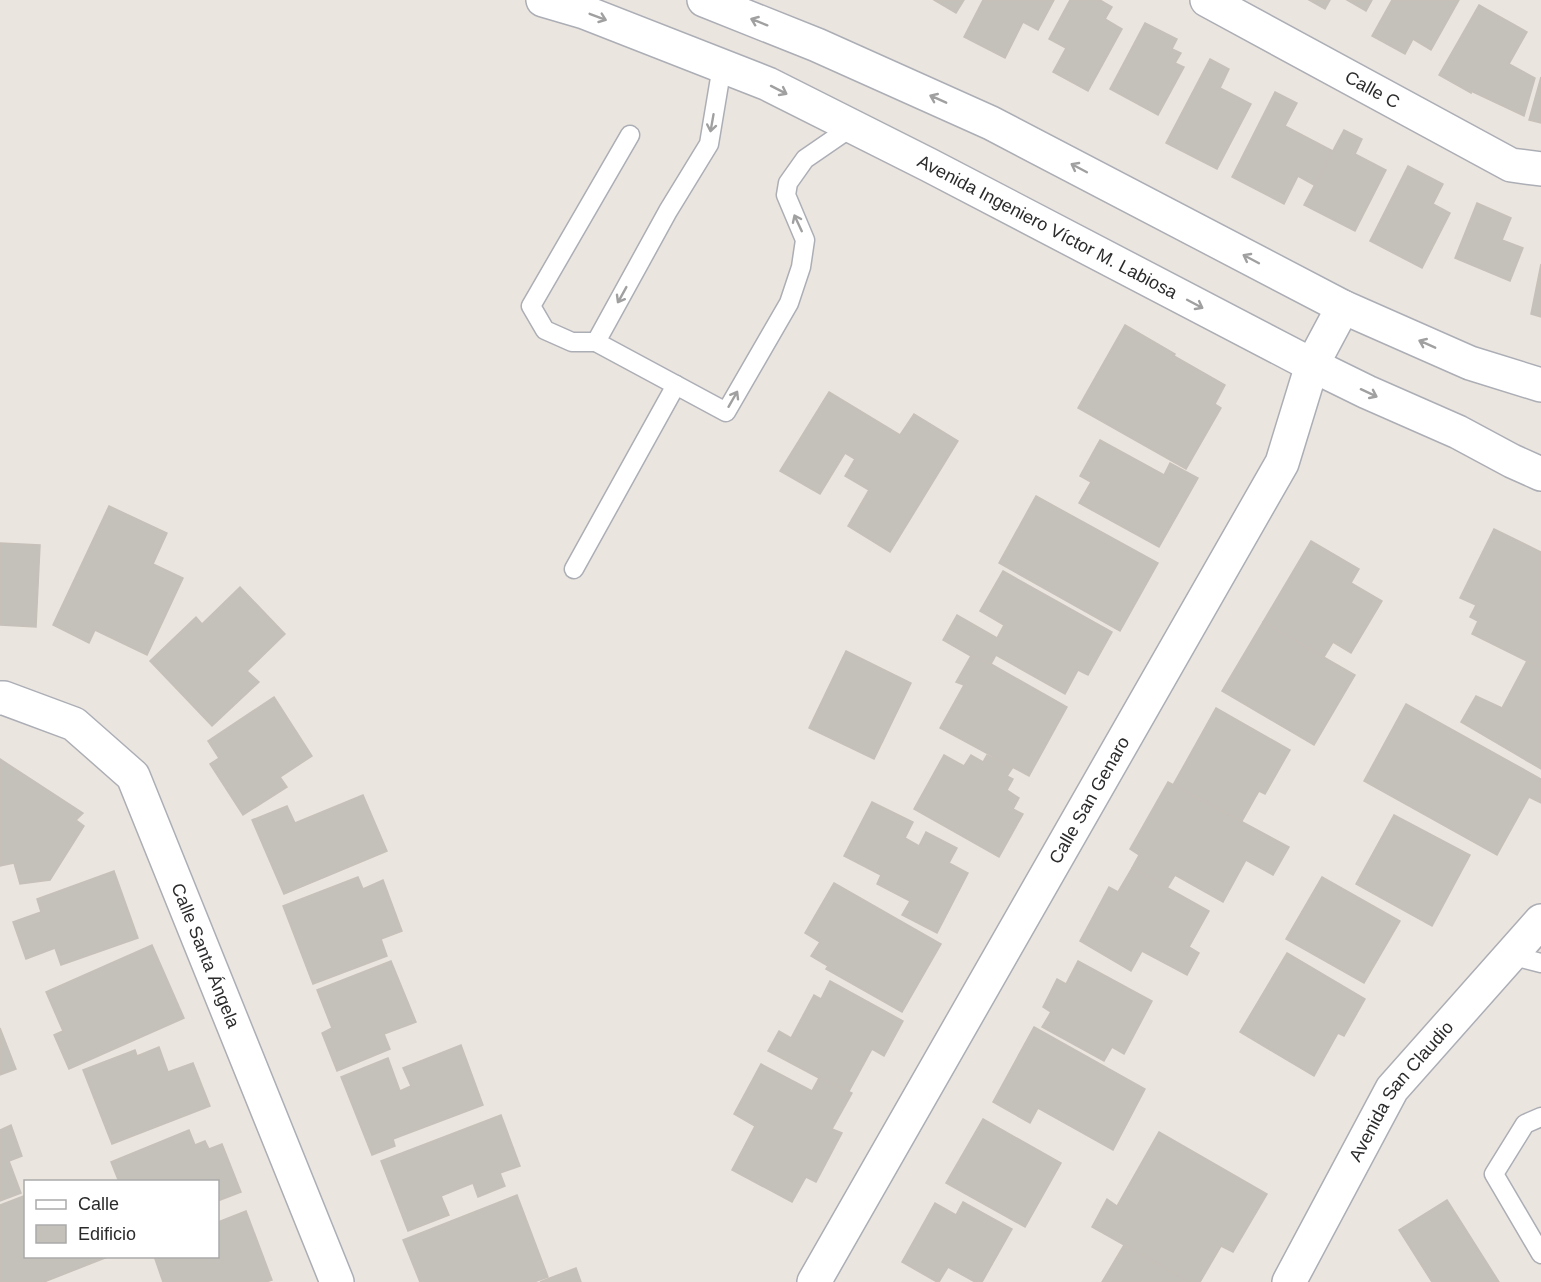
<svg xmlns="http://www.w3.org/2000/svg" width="1541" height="1282" font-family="Helvetica,sans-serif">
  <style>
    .building { fill: #c4c0ba; stroke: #c6c0b9; stroke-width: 1.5 }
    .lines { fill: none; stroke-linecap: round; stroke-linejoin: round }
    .lane-casing { stroke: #acaeb6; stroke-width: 21 }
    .street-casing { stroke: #acaeb6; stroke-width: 36 }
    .secondary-casing { stroke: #acaeb6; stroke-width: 36 }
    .lane { stroke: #fff; stroke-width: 18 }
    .street { stroke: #fff; stroke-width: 33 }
    .secondary { stroke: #fff; stroke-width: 33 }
    .oneway { stroke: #a0a0a0 }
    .labels { text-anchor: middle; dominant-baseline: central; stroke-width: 6; stroke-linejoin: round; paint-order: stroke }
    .street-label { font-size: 18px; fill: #2b2b2b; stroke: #fff }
  </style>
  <rect width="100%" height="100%" fill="#ebe5df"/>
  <!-- building -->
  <g class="building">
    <path d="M 934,0 L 964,0 L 956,13 Z"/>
    <path d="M 983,0 L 1054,0 L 1038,30 L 1023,22 L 1005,58 L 964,37 Z"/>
    <path d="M 1070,0 L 1100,0 L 1112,7 L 1105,19 L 1122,29 L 1088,91 L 1053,72 L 1066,48 L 1049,39 Z"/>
    <path d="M 1309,0 L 1330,0 L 1325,9 Z"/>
    <path d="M 1347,0 L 1372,0 L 1366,11 Z"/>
    <path d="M 1392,0 L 1459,0 L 1431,50 L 1413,39 L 1405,54 L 1372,36 Z"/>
    <path d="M 1479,5 L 1527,32 L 1509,64 L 1535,78 L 1524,116 L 1471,91 L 1471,93 L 1439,75 Z"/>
    <path d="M 1145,23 L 1177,39 L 1172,49 L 1181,53 L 1175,63 L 1184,67 L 1158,115 L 1110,89 Z"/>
    <path d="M 1210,59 L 1229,69 L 1220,88 L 1251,104 L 1217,169 L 1166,143 Z"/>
    <path d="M 1541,77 L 1541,123 L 1529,120 Z"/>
    <path d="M 1275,92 L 1297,103 L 1285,126 L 1333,151 L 1314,185 L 1298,176 L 1284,204 L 1232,177 Z"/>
    <path d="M 1344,130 L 1362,139 L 1355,154 L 1386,170 L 1355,231 L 1304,205 Z"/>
    <path d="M 1408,166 L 1443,184 L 1433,204 L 1450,213 L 1422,268 L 1370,241 Z"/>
    <path d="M 1477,203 L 1511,218 L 1502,240 L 1523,248 L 1510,281 L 1455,258 Z"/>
    <path d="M 1541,264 L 1541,317 L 1531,314 Z"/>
    <path d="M 1125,325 L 1175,354 L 1174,356 L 1225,385 L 1215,404 L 1221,408 L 1186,469 L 1078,408 Z"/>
    <path d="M 829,392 L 900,435 L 914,414 L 958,441 L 890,552 L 848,526 L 869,490 L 845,476 L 855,459 L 845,453 L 820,494 L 780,471 Z"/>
    <path d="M 1100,440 L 1164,475 L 1170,463 L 1198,478 L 1159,547 L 1079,503 L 1091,482 L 1080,476 Z"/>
    <path d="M 1036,496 L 1158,563 L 1120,631 L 999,563 Z"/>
    <path d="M 109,506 L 167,533 L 153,564 L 183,578 L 147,655 L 95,630 L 89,643 L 53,625 Z"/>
    <path d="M 1494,529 L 1541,552 L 1541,668 L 1472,634 L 1478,621 L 1470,617 L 1476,605 L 1460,598 Z"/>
    <path d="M 1311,541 L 1359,569 L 1351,583 L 1382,601 L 1351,653 L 1333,642 L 1324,657 L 1263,622 Z"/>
    <path d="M 0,543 L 40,545 L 36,627 L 0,625 Z"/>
    <path d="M 1003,571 L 1112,632 L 1088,675 L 1078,670 L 1065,694 L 996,655 L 991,664 L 971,656 L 943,640 L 957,615 L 997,638 L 1004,625 L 980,611 Z"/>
    <path d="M 240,587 L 285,634 L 247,671 L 259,682 L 212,726 L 150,661 L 196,617 L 202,624 Z"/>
    <path d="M 1263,622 L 1355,675 L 1314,745 L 1222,691 Z"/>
    <path d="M 846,651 L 911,683 L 874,759 L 809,728 Z"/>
    <path d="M 971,656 L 991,664 L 1067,707 L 1029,776 L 940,728 L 964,685 L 956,682 Z"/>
    <path d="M 1527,661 L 1541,668 L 1541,769 L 1461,722 L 1476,696 L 1502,708 Z"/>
    <path d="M 274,697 L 312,756 L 280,777 L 287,787 L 243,815 L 210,764 L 219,758 L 208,741 Z"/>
    <path d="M 1406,704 L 1541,779 L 1541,803 L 1529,797 L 1497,855 L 1364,781 Z"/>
    <path d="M 1216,708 L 1290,750 L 1265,794 L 1259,791 L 1242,821 L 1173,785 Z"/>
    <path d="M 944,755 L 964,766 L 971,755 L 983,762 L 987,755 L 1013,767 L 1007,776 L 1013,779 L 1007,790 L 1019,798 L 1013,809 L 1023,814 L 999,857 L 914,809 Z"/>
    <path d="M 0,759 L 83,813 L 76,820 L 84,826 L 50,880 L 20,884 L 14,863 L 0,866 Z"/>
    <path d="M 1168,782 L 1289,847 L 1273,875 L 1246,860 L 1223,902 L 1175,875 L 1167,888 L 1132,868 L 1139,855 L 1130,849 Z"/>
    <path d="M 363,795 L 387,851 L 284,894 L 252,820 L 287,806 L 295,823 Z"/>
    <path d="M 872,802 L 913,822 L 905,838 L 919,846 L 926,832 L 957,848 L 949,863 L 968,873 L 937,933 L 902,915 L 910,901 L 877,884 L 881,875 L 844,856 Z"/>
    <path d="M 1394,815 L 1470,855 L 1432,926 L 1356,884 Z"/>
    <path d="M 1132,868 L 1209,911 L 1189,947 L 1199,953 L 1187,975 L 1142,951 L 1131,971 L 1080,941 L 1109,887 L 1118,892 Z"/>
    <path d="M 114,871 L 138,938 L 61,965 L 55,948 L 26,959 L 13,922 L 41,912 L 37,899 Z"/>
    <path d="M 358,877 L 363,889 L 383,880 L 402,931 L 381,939 L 387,956 L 313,984 L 283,906 Z"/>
    <path d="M 1322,877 L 1400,921 L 1364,983 L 1286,939 Z"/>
    <path d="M 834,883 L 941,944 L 902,1012 L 826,969 L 828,966 L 811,956 L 820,942 L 805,933 Z"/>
    <path d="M 152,945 L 184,1018 L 69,1069 L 54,1035 L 63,1031 L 46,992 Z"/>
    <path d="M 1287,953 L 1365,999 L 1344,1036 L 1338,1033 L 1314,1076 L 1240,1032 Z"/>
    <path d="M 391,961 L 416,1022 L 384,1034 L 390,1049 L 337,1071 L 322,1033 L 332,1028 L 317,990 Z"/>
    <path d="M 1078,961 L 1152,1001 L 1124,1054 L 1112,1047 L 1104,1061 L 1042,1027 L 1051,1012 L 1043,1007 L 1057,979 L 1066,984 Z"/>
    <path d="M 830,981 L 903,1021 L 884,1056 L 872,1049 L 849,1091 L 819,1078 L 768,1051 L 779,1031 L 791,1038 L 814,995 L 821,999 Z"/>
    <path d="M 1034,1027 L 1145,1089 L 1113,1150 L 1038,1108 L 1030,1123 L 993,1102 Z"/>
    <path d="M 0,1028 L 16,1069 L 0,1075 Z"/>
    <path d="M 461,1045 L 483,1105 L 393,1139 L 395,1146 L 372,1155 L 341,1077 L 388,1058 L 400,1091 L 411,1086 L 403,1068 Z"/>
    <path d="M 159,1047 L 168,1072 L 193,1063 L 210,1106 L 112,1144 L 83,1070 L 135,1050 L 137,1056 Z"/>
    <path d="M 761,1064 L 812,1091 L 819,1078 L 852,1093 L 832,1129 L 842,1133 L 816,1182 L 806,1177 L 792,1202 L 732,1170 L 755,1126 L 734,1114 Z"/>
    <path d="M 501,1115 L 520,1166 L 500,1173 L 505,1186 L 478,1197 L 473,1183 L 441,1196 L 449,1215 L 408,1231 L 381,1161 Z"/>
    <path d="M 983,1119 L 1061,1163 L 1025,1227 L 946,1183 Z"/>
    <path d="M 11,1125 L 22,1156 L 9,1161 L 21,1193 L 0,1201 L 0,1130 Z"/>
    <path d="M 189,1130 L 195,1145 L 205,1141 L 209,1149 L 222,1144 L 241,1192 L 218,1201 L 218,1182 L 119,1182 L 111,1162 Z"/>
    <path d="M 1159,1132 L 1267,1194 L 1233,1252 L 1221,1246 L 1200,1282 L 1190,1282 L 1092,1227 L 1107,1199 L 1117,1206 Z"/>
    <path d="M 26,1195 L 26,1256 L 110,1256 L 44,1282 L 0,1282 L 0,1205 Z"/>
    <path d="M 517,1195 L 548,1277 L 534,1282 L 420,1282 L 403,1240 Z"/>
    <path d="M 1447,1200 L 1499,1282 L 1432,1282 L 1399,1230 Z"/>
    <path d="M 963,1202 L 1012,1229 L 982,1282 L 975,1282 L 948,1267 L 939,1282 L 937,1282 L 902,1262 L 935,1203 L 956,1215 Z"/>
    <path d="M 246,1211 L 272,1280 L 266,1282 L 163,1282 L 154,1256 L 218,1256 L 218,1222 Z"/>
    <path d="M 1124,1245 L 1190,1282 L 1102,1282 Z"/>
    <path d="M 576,1268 L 581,1282 L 540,1282 L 550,1278 Z"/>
  </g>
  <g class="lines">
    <!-- lane casing -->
    <g class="lane-casing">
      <g id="lane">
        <path d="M 722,66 L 709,144 L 668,211 L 596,342 L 726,412 L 789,303 L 801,267 L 805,240 L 786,195 L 788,183 L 805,159 L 853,126"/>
        <path d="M 596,342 L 572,342 L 545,330 L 531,306 L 630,135"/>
        <path d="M 574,569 L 676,385"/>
        <path d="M 1510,955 L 1541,963"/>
        <path d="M 1541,1117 L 1525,1124 L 1494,1174 L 1541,1254"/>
      </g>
    </g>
    <!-- street casing -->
    <g class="street-casing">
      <g id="street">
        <path id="s1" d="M 1207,0 L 1511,165 L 1541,169"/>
        <path id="s2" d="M 0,698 L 4,698 L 74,724 L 133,776 L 337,1282"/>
        <path id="s3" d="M 814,1282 L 1282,463 L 1312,365 L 1343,307"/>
      </g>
    </g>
    <!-- secondary casing -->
    <g class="secondary-casing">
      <g id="secondary">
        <path id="s4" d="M 543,0 L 584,12 L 768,84 L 929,165 L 1312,365 L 1367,392 L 1458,432 L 1512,461 L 1541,474"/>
        <path d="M 704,0 L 817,45 L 991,123 L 1343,307 L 1470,363 L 1541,385"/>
        <path id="s5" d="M 1289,1282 L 1392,1089 L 1541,921"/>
      </g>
    </g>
    <!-- lane -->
    <use href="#lane" class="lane"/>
    <!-- street -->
    <use href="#street" class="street"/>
    <!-- secondary -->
    <use href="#secondary" class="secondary"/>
  </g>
  <!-- one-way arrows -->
  <defs><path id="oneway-shaft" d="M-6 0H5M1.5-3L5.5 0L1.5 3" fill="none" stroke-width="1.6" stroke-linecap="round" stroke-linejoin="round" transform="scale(1.5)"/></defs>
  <g class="oneway">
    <use href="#oneway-shaft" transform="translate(598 17) rotate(21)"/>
    <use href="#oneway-shaft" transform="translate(759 22) rotate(-158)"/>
    <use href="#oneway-shaft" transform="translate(779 90) rotate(27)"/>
    <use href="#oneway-shaft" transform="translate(938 99) rotate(-156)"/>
    <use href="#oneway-shaft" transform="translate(712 123) rotate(100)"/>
    <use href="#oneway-shaft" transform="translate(1079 168) rotate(-152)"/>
    <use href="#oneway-shaft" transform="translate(798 223) rotate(-115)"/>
    <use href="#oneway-shaft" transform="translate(1251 259) rotate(-152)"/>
    <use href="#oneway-shaft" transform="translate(622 295) rotate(119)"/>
    <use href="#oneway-shaft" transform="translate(1195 304) rotate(28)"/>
    <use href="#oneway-shaft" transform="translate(1427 344) rotate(-156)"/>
    <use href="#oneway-shaft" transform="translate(1369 393) rotate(25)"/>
    <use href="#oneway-shaft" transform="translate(733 399) rotate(-60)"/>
  </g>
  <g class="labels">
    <!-- street labels -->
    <g class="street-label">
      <text stroke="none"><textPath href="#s1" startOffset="188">Calle C</textPath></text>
      <text stroke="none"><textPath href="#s4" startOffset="554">Avenida Ingeniero Víctor M. Labiosa</textPath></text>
      <text stroke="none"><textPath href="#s3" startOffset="555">Calle San Genaro</textPath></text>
      <text stroke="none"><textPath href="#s2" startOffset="351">Calle Santa Ángela</textPath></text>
      <text stroke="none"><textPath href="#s5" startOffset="222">Avenida San Claudio</textPath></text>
    </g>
  </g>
  <!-- legend -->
  <rect x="24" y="1180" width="195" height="78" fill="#ffffff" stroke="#aaaaaa" stroke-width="1.5"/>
  <rect x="36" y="1200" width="30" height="9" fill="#ffffff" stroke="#aaaaaa" stroke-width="1.5"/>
  <text x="78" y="1210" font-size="18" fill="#2b2b2b">Calle</text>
  <rect x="36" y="1225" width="30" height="18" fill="#c4c0ba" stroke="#aaaaaa" stroke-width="1.5"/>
  <text x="78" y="1240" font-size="18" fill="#2b2b2b">Edificio</text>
</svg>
